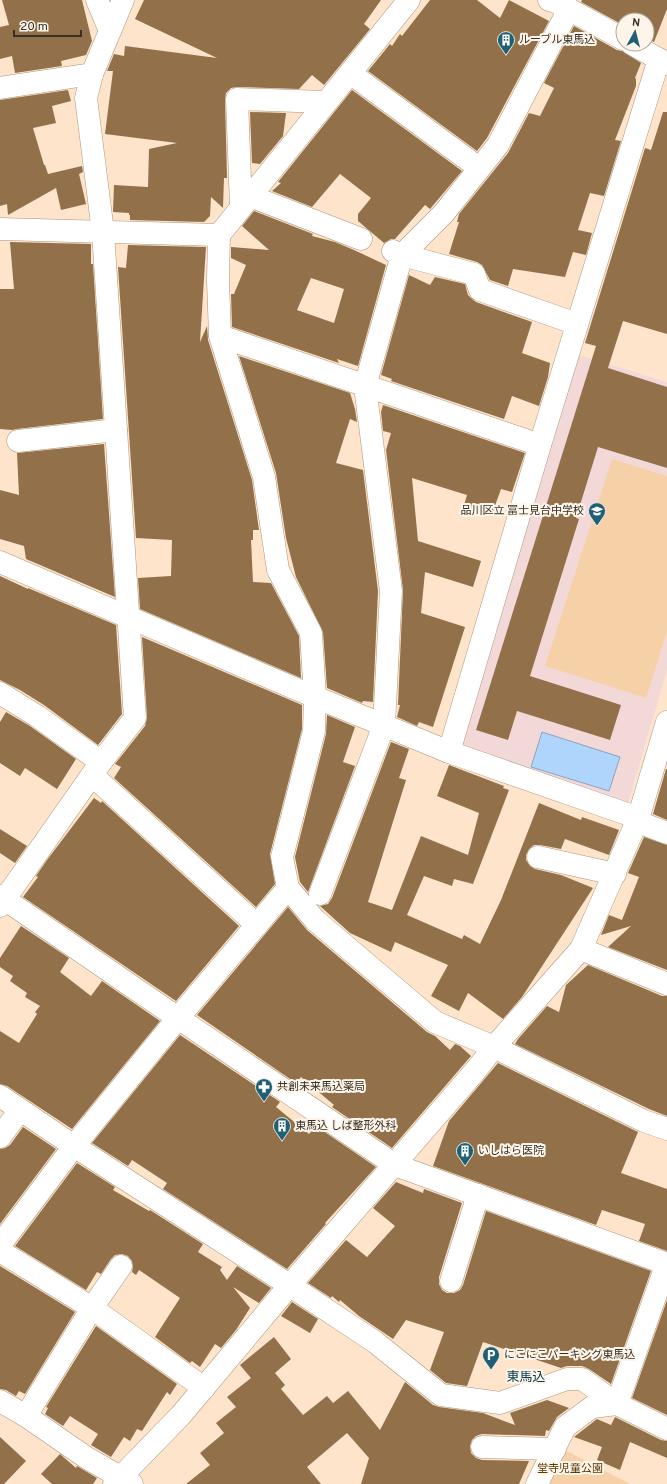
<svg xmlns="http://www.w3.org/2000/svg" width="667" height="1484" font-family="Overpass,'Noto Sans JP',sans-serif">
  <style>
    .education { fill: #f3d8d8 }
    .green { fill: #f6d1a8 }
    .water { fill: #afd5fc; stroke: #8ba3bc }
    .building { fill: #92714a; fill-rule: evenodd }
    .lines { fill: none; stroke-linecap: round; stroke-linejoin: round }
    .minor-casing { stroke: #ad967d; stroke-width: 23 }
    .minor { stroke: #fff; stroke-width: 22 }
    .labels { text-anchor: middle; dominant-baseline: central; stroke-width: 4; stroke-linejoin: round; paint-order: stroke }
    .poi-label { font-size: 11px; fill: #382f25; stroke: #fef5ea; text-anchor: start }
    .park-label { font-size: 11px; fill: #5c3905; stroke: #fef5ea }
    .quarter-label { font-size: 13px; fill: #023b4b; stroke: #fef5ea }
  </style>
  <rect width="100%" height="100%" fill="#fde4ca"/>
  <!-- education -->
  <path class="education" d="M 579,355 L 667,382 L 667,670 L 626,810 L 461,747 Z"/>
  <!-- green -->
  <g class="green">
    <path d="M 612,459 L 667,476 L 667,632 L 646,698 L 545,666 Z"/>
    <path d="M 563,1449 L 630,1484 L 546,1484 Z"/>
  </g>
  <!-- water -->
  <path class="water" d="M 542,732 L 620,757 L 609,791 L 531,767 Z"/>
  <!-- building -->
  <g class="building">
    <path d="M 2,0 L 82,0 L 92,41 L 86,55 L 61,61 L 62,66 L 15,73 L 12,56 L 0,59 L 0,27 L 9,25 Z"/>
    <path d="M 144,0 L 381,0 L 364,24 L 370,29 L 324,85 L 312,75 L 299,89 L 237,87 L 231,88 L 226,93 L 225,99 L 227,178 L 224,178 L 223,208 L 211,197 L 210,216 L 204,222 L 130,220 L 130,215 L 129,215 L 129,213 L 113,212 L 114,185 L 148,187 L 149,149 L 177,143 L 105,134 L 113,71 L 107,71 L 114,54 L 124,56 L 125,46 L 217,58 L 135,19 Z"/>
    <path d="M 430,0 L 477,0 L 500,18 L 509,0 L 549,21 L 487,138 L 477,151 L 368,71 L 390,44 L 392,46 L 400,34 L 402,36 Z"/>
    <path d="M 582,0 L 667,0 L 667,9 L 654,42 L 647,38 L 647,20 L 623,20 L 623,25 L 581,2 Z"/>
    <path d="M 574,26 L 617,50 L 622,51 L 641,63 L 635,78 L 636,79 L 636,86 L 615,140 L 621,141 L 604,196 L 590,193 L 578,230 L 592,233 L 586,255 L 573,252 L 565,277 L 513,269 L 508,286 L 490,280 L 482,265 L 477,262 L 449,254 L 459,222 L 457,222 L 459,214 L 508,153 L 529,113 L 540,116 L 554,88 L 544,83 Z"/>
    <path d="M 68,90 L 71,101 L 52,106 L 56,123 L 33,128 L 44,165 L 45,165 L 48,174 L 82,166 L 83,172 L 79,174 L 86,204 L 61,210 L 56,188 L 8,215 L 7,204 L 0,206 L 0,100 Z"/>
    <path d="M 352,90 L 462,171 L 430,209 L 425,205 L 395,239 L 391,239 L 384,243 L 358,221 L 358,214 L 371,198 L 340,174 L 312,207 L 272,191 L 281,183 L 278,182 Z"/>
    <path d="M 250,112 L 286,113 L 283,136 L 260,164 L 252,163 Z"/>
    <path d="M 663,112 L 667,112 L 667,334 L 623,321 L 608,368 L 667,387 L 667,468 L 598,447 L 576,518 L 579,519 L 530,676 L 621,705 L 610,740 L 517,711 L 508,740 L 476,730 L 596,346 L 585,343 L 645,148 L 651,150 Z"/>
    <path d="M 254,211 L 313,234 L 312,236 L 335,242 L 354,250 L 386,265 L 358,366 L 337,359 L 339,363 L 232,327 L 231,294 L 234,294 L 246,265 L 231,258 L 231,247 L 269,250 L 242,226 ZM 311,278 L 344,289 L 334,323 L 297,310 Z"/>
    <path d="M 10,242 L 91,244 L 91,264 L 93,264 L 103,419 L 17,429 L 12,430 L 0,429 L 0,289 L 14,289 Z"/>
    <path d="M 128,245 L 206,247 L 200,342 L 207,326 L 208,340 L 252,480 L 259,530 L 253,530 L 253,540 L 251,540 L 253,582 L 271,583 L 299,636 L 301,678 L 140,609 L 138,578 L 171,576 L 172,540 L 136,538 L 118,267 L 126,268 Z"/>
    <path d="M 409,275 L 430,285 L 435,277 L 465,284 L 468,295 L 472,299 L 476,302 L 532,322 L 522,353 L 550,363 L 548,377 L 539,406 L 512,396 L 504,419 L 391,381 L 392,379 L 381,375 Z"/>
    <path d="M 239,356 L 350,393 L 355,409 L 357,422 L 350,419 L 336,463 L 363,470 L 378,591 L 373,702 L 363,701 L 362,703 L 327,688 L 323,632 L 296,577 L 286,538 L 276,473 Z"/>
    <path d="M 383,405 L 525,453 L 512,492 L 501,489 L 492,514 L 464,505 L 467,495 L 412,478 L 418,541 L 481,561 L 473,587 L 425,572 L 421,613 L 465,627 L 433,727 L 419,722 L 417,726 L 397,717 L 400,705 L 398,705 L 403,590 L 386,450 L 391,433 L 383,431 L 381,412 Z"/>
    <path d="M 104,444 L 115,597 L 26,559 L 24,546 L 0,539 L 0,490 L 19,495 L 17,453 Z"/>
    <path d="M 0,576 L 28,589 L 28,588 L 116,625 L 122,714 L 98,745 L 44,705 L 20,690 L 0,680 Z"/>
    <path d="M 142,637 L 302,705 L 302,729 L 270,854 L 275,884 L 256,907 L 114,778 L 121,767 L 115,764 L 145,726 L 147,718 Z"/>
    <path d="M 6,712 L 30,726 L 76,759 L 57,789 L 25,768 L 20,776 L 0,763 L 0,722 Z"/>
    <path d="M 327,715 L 355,727 L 343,762 L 355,766 L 308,892 L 300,882 L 295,857 L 326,734 Z"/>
    <path d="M 391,742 L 409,749 L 399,778 L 406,780 L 368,902 L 392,910 L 421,836 L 468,855 L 479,813 L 437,796 L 449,765 L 504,786 L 503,788 L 509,790 L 473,884 L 454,879 L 452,886 L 424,876 L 407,915 L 462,939 L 464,935 L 480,944 L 501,900 L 539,803 L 581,820 L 582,817 L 619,830 L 609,855 L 565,839 L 561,849 L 540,845 L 534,845 L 529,849 L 526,855 L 526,860 L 530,866 L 535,869 L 561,875 L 593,888 L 522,997 L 503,1019 L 468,993 L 459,1011 L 431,996 L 448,965 L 395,942 L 391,952 L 350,933 L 320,906 L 328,904 L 332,898 Z"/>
    <path d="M 666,769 L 667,769 L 667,820 L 653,814 Z"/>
    <path d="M 94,798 L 101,803 L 102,801 L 239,926 L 176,1001 L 23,897 L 38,877 L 36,876 L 47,860 Z"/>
    <path d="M 0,829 L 27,846 L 15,863 L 0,853 Z"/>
    <path d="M 644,837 L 667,845 L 667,970 L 608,947 L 631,926 L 601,935 L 609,915 L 622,920 L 639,877 L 628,873 Z"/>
    <path d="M 288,907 L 307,930 L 427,1032 L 435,1036 L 450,1050 L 455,1044 L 460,1046 L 471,1056 L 392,1148 L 332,1107 L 334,1105 L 301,1077 L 296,1083 L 197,1015 Z"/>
    <path d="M 21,926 L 69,958 L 60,972 L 91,996 L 102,981 L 160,1021 L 72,1129 L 7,1086 L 0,1084 L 0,1031 L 19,1043 L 37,1014 L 35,1012 L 40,1006 L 25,997 L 27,993 L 10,981 L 13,976 L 0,967 L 0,958 Z"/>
    <path d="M 588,965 L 662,996 L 667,996 L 667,1116 L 649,1109 L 515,1044 L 518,1039 L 547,1006 L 559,1012 L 566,985 Z"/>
    <path d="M 180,1035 L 280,1102 L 276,1107 L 309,1134 L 316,1126 L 376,1167 L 325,1223 L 326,1224 L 287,1269 L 163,1189 L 167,1183 L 132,1160 L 128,1166 L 92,1143 Z"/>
    <path d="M 498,1063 L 638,1132 L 621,1173 L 667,1189 L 667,1251 L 639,1241 L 645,1224 L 602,1210 L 596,1225 L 433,1166 L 449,1121 Z"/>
    <path d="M 23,1127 L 56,1149 L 0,1224 L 0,1149 L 5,1148 L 10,1145 Z"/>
    <path d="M 77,1163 L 115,1187 L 113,1190 L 149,1211 L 150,1210 L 203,1244 L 198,1252 L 222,1267 L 220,1270 L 227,1280 L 237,1266 L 271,1288 L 259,1303 L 233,1287 L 250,1308 L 236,1330 L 221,1348 L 215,1344 L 200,1367 L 192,1361 L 190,1363 L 155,1337 L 180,1298 L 139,1270 L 136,1275 L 132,1272 L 133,1267 L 132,1261 L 128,1256 L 122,1254 L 115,1255 L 111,1259 L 101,1274 L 97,1272 L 86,1290 L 15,1246 Z"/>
    <path d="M 396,1182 L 423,1193 L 424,1189 L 462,1203 L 439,1277 L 439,1284 L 442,1290 L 447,1293 L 454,1293 L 460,1290 L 463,1285 L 486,1211 L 651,1271 L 611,1384 L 589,1369 L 582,1366 L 567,1366 L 561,1368 L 483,1342 L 467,1386 L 446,1383 L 430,1370 L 444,1332 L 406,1320 L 393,1339 L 359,1316 L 340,1300 L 339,1302 L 332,1296 L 331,1298 L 308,1283 L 346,1240 L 367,1257 L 395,1226 L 373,1208 Z"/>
    <path d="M 0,1266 L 75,1312 L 25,1394 L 19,1391 L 16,1396 L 6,1390 L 0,1389 Z"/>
    <path d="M 667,1300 L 667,1415 L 632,1398 Z"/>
    <path d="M 292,1302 L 318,1319 L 310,1333 L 281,1316 Z"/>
    <path d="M 96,1326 L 177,1384 L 170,1395 L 167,1392 L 142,1431 L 137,1429 L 130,1441 L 124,1437 L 111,1457 L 91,1445 L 98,1434 L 70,1416 L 63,1426 L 45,1414 L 48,1408 L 46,1407 Z"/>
    <path d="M 274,1337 L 291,1359 L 275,1373 L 285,1385 L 281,1389 L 303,1415 L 327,1396 L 333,1403 L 348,1391 L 380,1430 L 405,1382 L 433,1405 L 439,1407 L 483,1413 L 515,1425 L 510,1413 L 547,1400 L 569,1408 L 557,1417 L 549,1431 L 546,1430 L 545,1436 L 482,1434 L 476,1436 L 472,1440 L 470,1446 L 471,1453 L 476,1458 L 482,1460 L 529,1461 L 519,1484 L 361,1484 L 369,1458 L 347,1433 L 307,1467 L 321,1484 L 186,1484 L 210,1465 L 200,1453 L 224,1433 L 216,1423 L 236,1407 L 227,1397 L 251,1378 L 240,1365 Z"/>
    <path d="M 615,1417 L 661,1440 L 667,1441 L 667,1458 L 630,1442 L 620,1470 L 597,1460 L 602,1447 L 574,1437 L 597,1419 L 611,1425 Z"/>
    <path d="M 0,1437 L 26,1461 L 4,1484 L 0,1484 Z"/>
    <path d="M 60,1454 L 76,1468 L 77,1466 L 97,1478 L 93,1484 L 52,1484 L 41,1474 Z"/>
  </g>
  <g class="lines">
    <!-- minor casing -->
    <g class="minor-casing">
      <g id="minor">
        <path d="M 97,0 L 110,31"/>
        <path d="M 549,0 L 556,2 L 623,39"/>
        <path d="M 632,44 L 667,64"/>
        <path d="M 350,73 L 479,168"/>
        <path d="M 0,88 L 92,74"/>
        <path d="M 250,196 L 361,239"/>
        <path d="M 241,207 L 237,99 L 326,102"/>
        <path d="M 0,229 L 219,235 L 409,0"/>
        <path d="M 219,235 L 218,280 L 220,336 L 264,477 L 278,570 L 311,633 L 315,697 L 314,731 L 282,857 L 288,888 L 315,920 L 435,1022 L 494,1047 L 644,1121 L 667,1129"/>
        <path d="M 393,251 L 402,255 L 474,274 L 480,290 L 577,324"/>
        <path d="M 220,336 L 540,445"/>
        <path d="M 18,441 L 116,430"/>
        <path d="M 0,562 L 315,697 L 449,752 L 627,814 L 646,825 L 667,833"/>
        <path d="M 0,693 L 37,716 L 101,762"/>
        <path d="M 449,752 L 540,445 L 659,59"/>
        <path d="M 92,775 L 257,925"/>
        <path d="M 538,857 L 615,874"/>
        <path d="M 320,894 L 384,725 L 391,591 L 365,386 L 402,255 L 444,213 L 498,145 L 569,9"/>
        <path d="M 0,896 L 178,1018 L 395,1165 L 667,1264"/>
        <path d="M 0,906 L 101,762 L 135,718 L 103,232 L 86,98 L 92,74 L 123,0"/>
        <path d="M 581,949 L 667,984"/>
        <path d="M 0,1096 L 74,1146 L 280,1279 L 375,1342 L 441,1395 L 500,1403 L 567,1379 L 582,1379 L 617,1404 L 667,1429"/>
        <path d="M 0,1137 L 20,1110"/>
        <path d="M 0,1245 L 74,1146 L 178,1018 L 288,888"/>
        <path d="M 0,1251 L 92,1308 L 204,1388"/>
        <path d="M 451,1281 L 478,1195"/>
        <path d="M 0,1401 L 26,1416 L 87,1458 L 132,1484"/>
        <path d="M 26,1416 L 92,1308 L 121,1266"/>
        <path d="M 482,1447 L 555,1449"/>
        <path d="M 114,1484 L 181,1415 L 290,1285 L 476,1070 L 494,1047 L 581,949 L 638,819 L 667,722"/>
        <path d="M 537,1484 L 565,1427 L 592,1407 L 617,1404 L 667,1263"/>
      </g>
    </g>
    <!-- minor -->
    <use href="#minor" class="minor"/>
  </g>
  <!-- icons -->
  <defs>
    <g id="building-pin" transform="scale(0.9)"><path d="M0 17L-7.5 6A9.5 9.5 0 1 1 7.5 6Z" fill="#1f6075" stroke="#fef5ea"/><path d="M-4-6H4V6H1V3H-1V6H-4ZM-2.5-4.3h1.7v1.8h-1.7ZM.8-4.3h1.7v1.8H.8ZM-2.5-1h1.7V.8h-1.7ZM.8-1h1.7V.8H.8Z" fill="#fff"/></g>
    <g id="school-pin" transform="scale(0.9)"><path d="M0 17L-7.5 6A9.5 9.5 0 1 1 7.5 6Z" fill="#1f6075" stroke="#fef5ea"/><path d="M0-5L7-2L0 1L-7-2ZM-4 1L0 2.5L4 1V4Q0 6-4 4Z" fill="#fff"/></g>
    <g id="pharmacy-pin" transform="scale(0.9)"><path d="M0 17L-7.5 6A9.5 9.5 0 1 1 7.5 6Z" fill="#1f6075" stroke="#fef5ea"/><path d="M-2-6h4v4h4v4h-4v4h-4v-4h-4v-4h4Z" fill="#fff"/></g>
    <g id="parking-pin" transform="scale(0.9)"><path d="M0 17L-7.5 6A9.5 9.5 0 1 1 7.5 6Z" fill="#1f6075" stroke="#fef5ea"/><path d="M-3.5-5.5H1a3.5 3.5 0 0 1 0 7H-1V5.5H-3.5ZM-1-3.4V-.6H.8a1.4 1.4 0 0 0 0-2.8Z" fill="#fff"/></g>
  </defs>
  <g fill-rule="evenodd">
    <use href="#building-pin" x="506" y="40"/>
    <use href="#school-pin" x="597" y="511"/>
    <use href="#pharmacy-pin" x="264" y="1087"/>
    <use href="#building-pin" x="282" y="1126"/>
    <use href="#building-pin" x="465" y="1151"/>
    <use href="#parking-pin" x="491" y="1355"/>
  </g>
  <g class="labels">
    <!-- poi labels -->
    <g class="poi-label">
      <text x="519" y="40">ルーブル東馬込</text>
      <text x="584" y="511" text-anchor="end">品川区立 冨士見台中学校</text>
      <text x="277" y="1087">共創未来馬込薬局</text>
      <text x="295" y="1126">東馬込 しば整形外科</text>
      <text x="478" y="1151">いしはら医院</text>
      <text x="504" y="1355">にこにこパーキング東馬込</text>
    </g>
    <!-- park labels -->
    <g class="park-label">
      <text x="570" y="1469">堂寺児童公園</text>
    </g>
    <!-- quarter labels -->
    <g class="quarter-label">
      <text x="526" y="1378">東馬込</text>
    </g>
  </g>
  <!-- north arrow -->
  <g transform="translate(635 32) rotate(7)"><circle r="19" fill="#fef5ea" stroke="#afa69b"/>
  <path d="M0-3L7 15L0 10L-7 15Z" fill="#1f6075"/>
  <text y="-6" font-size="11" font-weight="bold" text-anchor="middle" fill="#382f25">N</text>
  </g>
  <!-- scale -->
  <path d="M14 30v6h67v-6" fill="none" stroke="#382f25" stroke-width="2"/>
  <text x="20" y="30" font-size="12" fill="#382f25" stroke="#fef5ea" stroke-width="3" paint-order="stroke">20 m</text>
</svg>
